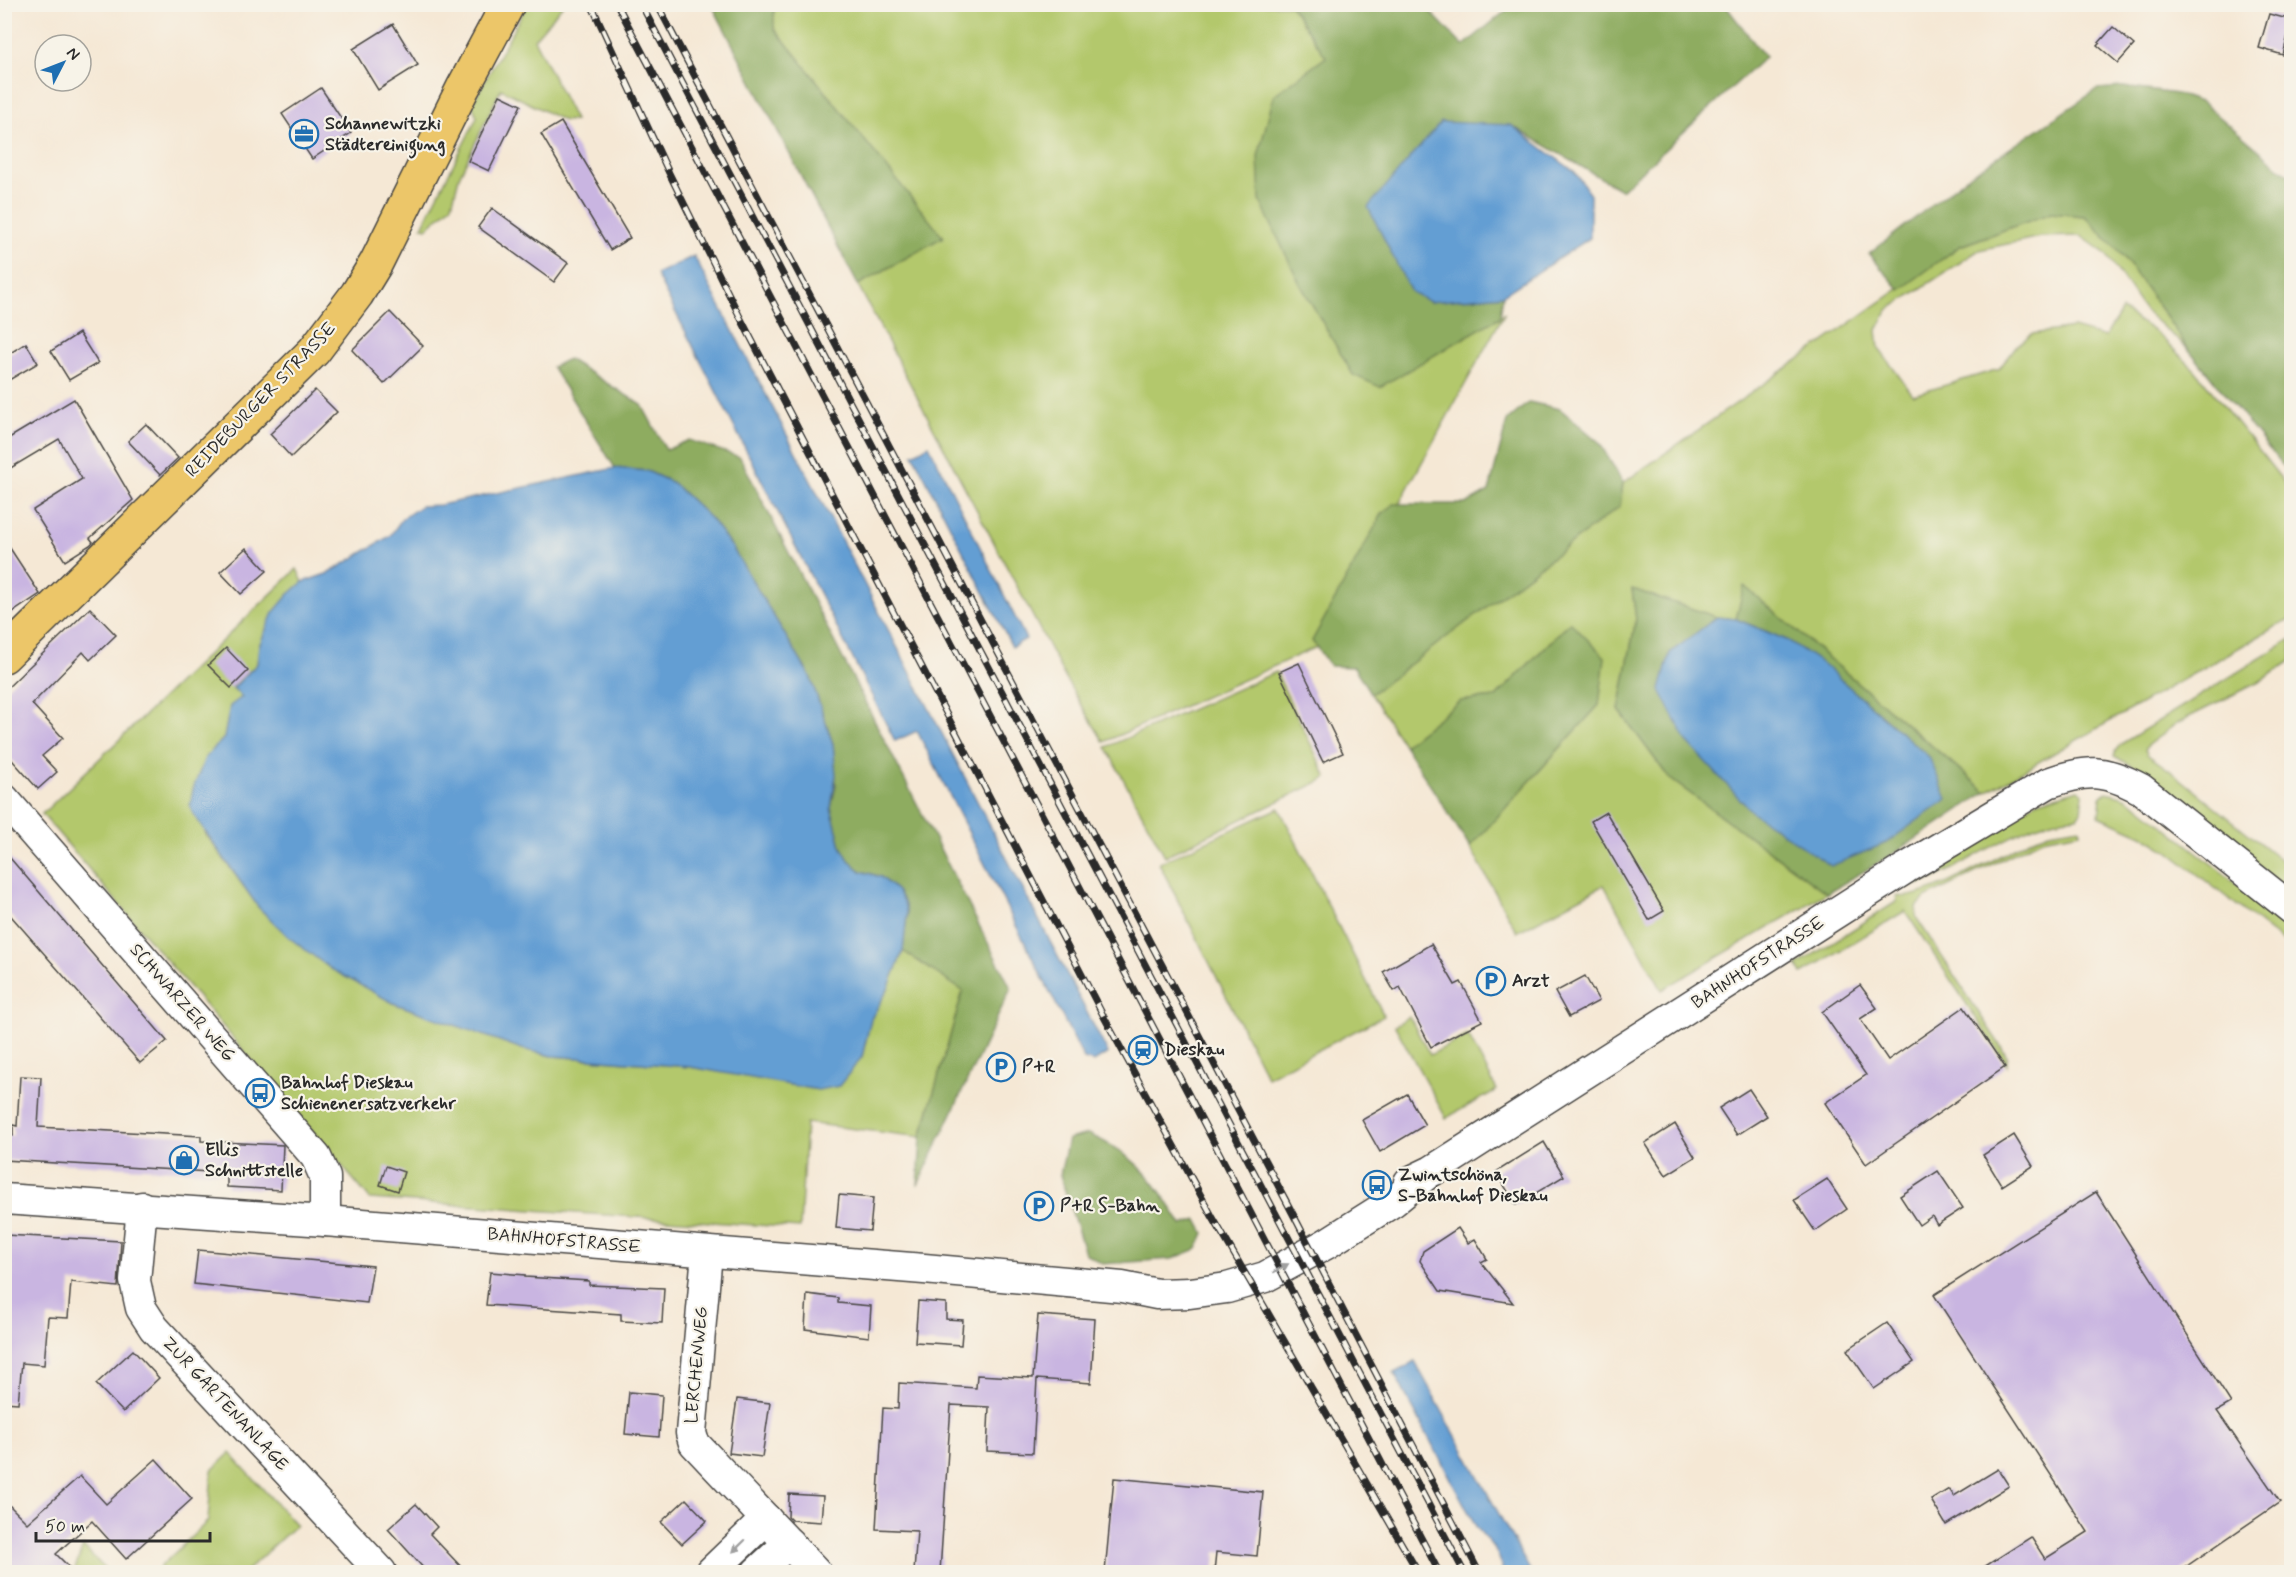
<svg xmlns="http://www.w3.org/2000/svg" width="2296" height="1577" font-family="Mynerve,sans-serif">
  <style>
    .green { fill: #b3c86c; stroke: #6f7a4c; stroke-width: 1.5 }
    .forest { fill: #8eac60; stroke: #5c6c46; stroke-width: 1.5 }
    .water { fill: #639ed3; stroke: #47647f; stroke-width: 1.5 }
    .building { fill: #c9b5e1 }
    .lines { fill: none; stroke-linecap: round; stroke-linejoin: round }
    .minor-casing { stroke: #494744; stroke-width: 33 }
    .major-casing { stroke: #494744; stroke-width: 36 }
    .minor { stroke: #fff; stroke-width: 30 }
    .major { stroke: #ecc669; stroke-width: 33 }
    .rail-casing { stroke: #2b2b2b; stroke-width: 7 }
    .rail { stroke: #f7f3e8; stroke-width: 4.5; stroke-dasharray: 14; stroke-linecap: butt }
    .oneway { fill: #a0a0a0 }
    .labels { text-anchor: middle; dominant-baseline: central; stroke-width: 4.5; stroke-linejoin: round; paint-order: stroke }
    .poi-label { font-size: 18px; font-weight: bold; fill: #2b2b2b; stroke: #f7f3e8; text-anchor: start }
    .street-label { font-size: 18px; fill: #2b2b2b; stroke: #f7f3e8 }
  </style>
  <rect width="100%" height="100%" fill="#f7f3e8"/>
  <filter id="ink" filterUnits="userSpaceOnUse"><feTurbulence type="fractalNoise" baseFrequency=".0167" numOctaves="2"/><feDisplacementMap in="SourceGraphic" scale="12" xChannelSelector="R" yChannelSelector="G"/><feConvolveMatrix kernelMatrix="1 2 1 2 8 2 1 2 1" color-interpolation-filters="sRGB"/></filter>
  <filter id="wash" filterUnits="userSpaceOnUse"><feTurbulence type="fractalNoise" baseFrequency=".008" numOctaves="4" result="noise"/><feDisplacementMap in="SourceGraphic" scale="24" xChannelSelector="R" yChannelSelector="G"/><feGaussianBlur stdDeviation="1.35" result="paint"/><feColorMatrix in="noise" values="0 0 0 0 0 0 0 0 0 0 0 0 0 0 0 0 0 1.4 0 .05"/><feComposite in="paint" operator="in"/></filter>
  <g filter="url(#wash)">
    <rect width="100%" height="100%" fill="#f5e8d5"/>
    <!-- green -->
    <g class="green">
      <path d="M 758,4 L 1302,5 L 1332,58 L 1368,377 L 1504,314 L 1410,484 L 1326,643 L 1104,742 L 1068,683 L 858,285 L 920,250 L 764,43 Z"/>
      <path d="M 527,5 L 563,5 L 534,39 L 575,120 L 564,121 L 501,89 L 459,177 L 452,205 L 427,228 L 422,227 L 477,117 L 472,104 Z"/>
      <path d="M 2051,213 L 2085,216 L 2124,257 L 2190,351 L 2145,311 L 2106,254 L 2081,236 L 2040,237 L 1979,250 L 1888,310 L 1877,330 L 1879,349 L 1913,395 L 1999,369 L 2016,346 L 2032,334 L 2073,328 L 2105,337 L 2122,310 L 2157,333 L 2195,370 L 2291,491 L 2291,618 L 1986,792 L 1745,587 L 1736,619 L 1717,617 L 1632,589 L 1636,619 L 1619,710 L 1669,778 L 1827,893 L 1662,990 L 1604,885 L 1517,932 L 1470,847 L 1599,705 L 1570,622 L 1496,697 L 1460,701 L 1404,745 L 1371,694 L 1620,506 L 1623,483 L 1960,246 Z"/>
      <path d="M 297,569 L 303,582 L 288,595 L 259,646 L 257,664 L 233,688 L 242,697 L 230,707 L 224,738 L 205,758 L 205,833 L 259,908 L 291,939 L 393,1003 L 523,1049 L 552,1056 L 690,1067 L 750,1076 L 862,1057 L 871,1019 L 888,989 L 903,951 L 963,991 L 921,1137 L 806,1123 L 800,1228 L 370,1199 L 42,814 Z"/>
      <path d="M 2291,639 L 2291,661 L 2259,682 L 2177,723 L 2148,745 L 2145,750 L 2148,755 L 2172,772 L 2291,868 L 2291,893 L 2132,766 L 2114,756 L 2115,751 L 2121,744 Z"/>
      <path d="M 1276,672 L 1327,778 L 1165,856 L 1106,747 Z"/>
      <path d="M 2078,789 L 2083,794 L 2081,812 L 2077,817 C 2026,820 1980,856 1935,878 C 1918,886 1900,889 1883,895 L 2036,802 Z"/>
      <path d="M 2107,792 L 2125,797 L 2139,806 L 2291,927 L 2291,948 L 2168,851 L 2142,835 L 2099,816 L 2101,797 Z"/>
      <path d="M 1279,808 L 1384,1016 L 1267,1077 L 1159,863 Z"/>
      <path d="M 2080,827 L 2081,832 L 2042,839 L 1925,898 L 1917,907 L 1916,917 L 2007,1056 L 2007,1065 L 1905,911 L 1802,974 L 1797,965 L 1896,902 L 1897,896 C 1925,902 2006,852 2034,838 L 2049,832 Z"/>
      <path d="M 1409,1016 L 1430,1055 L 1468,1035 L 1497,1090 L 1446,1118 L 1395,1026 Z"/>
      <path d="M 230,1453 L 296,1525 L 245,1572 L 163,1572 L 159,1568 L 208,1521 L 212,1470 Z"/>
      <path d="M 83,1546 L 108,1572 L 74,1572 Z"/>
    </g>
    <!-- forest -->
    <g class="forest">
      <path d="M 712,5 L 774,5 L 774,28 L 943,237 L 858,285 Z"/>
      <path d="M 1290,5 L 1424,5 L 1463,46 L 1513,5 L 1725,5 L 1765,57 L 1621,190 L 1511,125 L 1430,302 L 1503,295 L 1500,317 L 1380,387 L 1353,375 L 1300,284 L 1260,201 L 1258,156 L 1274,95 L 1326,57 Z"/>
      <path d="M 2123,87 L 2177,94 L 2203,103 L 2291,177 L 2291,476 L 2190,351 L 2124,257 L 2085,216 L 2051,213 L 1960,246 L 1900,290 L 1869,254 L 1966,178 L 2098,89 Z"/>
      <path d="M 568,359 L 642,405 L 666,450 L 689,440 L 740,457 L 1011,988 L 918,1185 L 921,1137 L 963,991 L 903,951 L 907,914 L 904,902 L 897,891 L 881,877 L 861,871 L 849,860 L 841,846 L 831,808 L 836,785 L 833,744 L 810,676 L 732,547 L 711,519 L 673,483 L 647,471 L 615,468 L 552,367 Z"/>
      <path d="M 1529,402 L 1560,409 L 1599,442 L 1623,483 L 1620,506 L 1371,694 L 1354,667 L 1330,666 L 1312,641 L 1382,514 L 1394,504 L 1466,504 L 1489,491 L 1507,421 Z"/>
      <path d="M 1744,586 L 1986,792 L 1890,856 L 1827,893 L 1669,778 L 1619,710 L 1636,619 L 1632,589 L 1717,617 L 1670,653 L 1929,757 L 1824,665 L 1789,641 L 1736,619 Z"/>
      <path d="M 1570,622 L 1605,657 L 1599,705 L 1470,847 L 1404,745 L 1460,701 L 1496,697 Z"/>
      <path d="M 1088,1134 C 1137,1155 1155,1181 1182,1225 L 1197,1220 L 1204,1233 L 1197,1249 L 1172,1259 L 1102,1264 L 1085,1253 L 1060,1175 L 1068,1139 Z"/>
    </g>
    <!-- water -->
    <g class="water">
      <path d="M 1441,122 L 1511,125 L 1575,172 L 1590,194 L 1590,238 L 1503,295 L 1430,302 L 1411,292 L 1368,207 Z"/>
      <path d="M 694,256 L 1108,1053 L 1094,1062 L 1084,1059 L 917,731 L 895,741 L 656,274 Z"/>
      <path d="M 929,445 L 1026,639 L 1012,647 L 913,454 Z"/>
      <path d="M 615,468 L 647,471 L 673,483 L 711,519 L 732,547 L 810,676 L 833,744 L 836,775 L 831,808 L 841,846 L 849,860 L 861,871 L 881,877 L 897,891 L 904,902 L 907,914 L 903,951 L 888,989 L 871,1019 L 862,1057 L 839,1086 L 818,1090 L 690,1067 L 552,1056 L 522,1049 L 393,1003 L 331,969 L 291,939 L 259,908 L 193,814 L 190,806 L 193,789 L 205,758 L 224,738 L 230,706 L 242,697 L 233,688 L 257,664 L 259,646 L 273,613 L 288,595 L 303,582 L 329,573 L 390,536 L 402,519 L 421,506 L 440,505 Z"/>
      <path d="M 1717,617 L 1736,619 L 1789,641 L 1824,665 L 1929,757 L 1947,799 L 1886,843 L 1831,866 L 1752,812 L 1687,742 L 1660,690 L 1670,653 Z"/>
      <path d="M 1415,1362 L 1531,1572 L 1502,1572 C 1502,1554 1488,1541 1477,1528 L 1394,1373 Z"/>
    </g>
    <g id="blocks">
      <!-- building -->
      <g class="building">
        <path d="M 2269,14 L 2292,20 L 2283,55 L 2259,48 Z"/>
        <path d="M 393,24 L 418,65 L 378,90 L 353,49 Z"/>
        <path d="M 2113,27 L 2134,45 L 2118,63 L 2097,45 Z"/>
        <path d="M 321,88 L 351,133 L 312,159 L 282,114 Z"/>
        <path d="M 500,95 L 521,105 L 489,171 L 468,161 Z"/>
        <path d="M 561,122 L 630,238 L 610,250 L 541,134 Z"/>
        <path d="M 492,208 L 568,263 L 554,282 L 478,227 Z"/>
        <path d="M 390,312 L 423,346 L 384,384 L 352,350 Z"/>
        <path d="M 79,333 L 98,363 L 69,380 L 51,351 Z"/>
        <path d="M 26,343 L 38,363 L 4,383 L 4,357 Z"/>
        <path d="M 315,390 L 337,412 L 291,457 L 270,434 Z"/>
        <path d="M 74,399 L 133,500 L 90,538 L 93,542 L 90,545 L 65,561 L 33,510 L 82,479 L 59,439 L 4,472 L 4,441 Z"/>
        <path d="M 146,424 L 178,458 L 160,475 L 128,441 Z"/>
        <path d="M 4,539 L 40,594 L 4,618 Z"/>
        <path d="M 246,548 L 267,571 L 241,594 L 220,572 Z"/>
        <path d="M 90,608 L 116,635 L 90,660 L 83,652 L 32,704 L 63,738 L 42,756 L 57,772 L 38,789 L 4,751 L 4,691 Z"/>
        <path d="M 226,648 L 248,671 L 231,688 L 208,665 Z"/>
        <path d="M 1299,663 L 1343,753 L 1323,762 L 1279,672 Z"/>
        <path d="M 1606,812 L 1664,911 L 1649,920 L 1591,821 Z"/>
        <path d="M 4,851 L 167,1041 L 140,1063 L 4,908 Z"/>
        <path d="M 1431,944 L 1455,985 L 1461,982 L 1482,1021 L 1431,1047 L 1400,987 L 1394,991 L 1383,972 Z"/>
        <path d="M 1585,976 L 1599,1001 L 1569,1017 L 1555,992 Z"/>
        <path d="M 1860,985 L 1877,1008 L 1860,1019 L 1888,1060 L 1964,1007 L 2005,1067 L 1866,1164 L 1825,1103 L 1866,1075 L 1822,1012 Z"/>
        <path d="M 20,1076 L 41,1077 L 38,1127 L 201,1136 L 201,1141 L 283,1145 L 281,1190 L 227,1187 L 227,1173 L 4,1160 L 4,1135 L 13,1136 L 13,1125 L 17,1126 Z"/>
        <path d="M 1749,1089 L 1767,1116 L 1737,1135 L 1719,1108 Z"/>
        <path d="M 1407,1094 L 1425,1125 L 1380,1152 L 1362,1120 Z"/>
        <path d="M 1675,1124 L 1695,1157 L 1666,1175 L 1645,1143 Z"/>
        <path d="M 2014,1135 L 2033,1166 L 2002,1186 L 1983,1155 Z"/>
        <path d="M 1544,1142 L 1564,1176 L 1516,1205 L 1496,1172 Z"/>
        <path d="M 386,1166 L 404,1172 L 398,1191 L 380,1185 Z"/>
        <path d="M 1938,1171 L 1963,1208 L 1937,1225 L 1932,1216 L 1919,1225 L 1900,1196 Z"/>
        <path d="M 1827,1179 L 1847,1209 L 1815,1231 L 1794,1200 Z"/>
        <path d="M 2096,1192 L 2231,1403 L 2217,1411 L 2280,1502 L 2178,1572 L 1976,1572 L 2031,1537 L 2045,1559 L 2088,1532 L 1934,1295 Z"/>
        <path d="M 839,1195 L 873,1198 L 870,1231 L 836,1228 Z"/>
        <path d="M 1458,1228 L 1468,1243 L 1475,1239 L 1487,1259 L 1481,1262 L 1513,1303 L 1440,1291 L 1420,1261 L 1423,1251 Z"/>
        <path d="M 4,1235 L 121,1241 L 118,1287 L 71,1282 L 68,1318 L 48,1317 L 44,1365 L 22,1363 L 18,1403 L 4,1402 Z"/>
        <path d="M 198,1250 L 373,1266 L 367,1303 L 194,1284 Z"/>
        <path d="M 490,1272 L 525,1275 L 525,1277 L 589,1281 L 589,1285 L 664,1288 L 662,1323 L 621,1321 L 621,1314 L 486,1305 Z"/>
        <path d="M 807,1294 L 838,1298 L 838,1303 L 871,1306 L 869,1337 L 805,1329 Z"/>
        <path d="M 918,1301 L 946,1303 L 946,1319 L 963,1320 L 961,1345 L 915,1342 Z"/>
        <path d="M 1038,1315 L 1095,1319 L 1091,1383 L 1037,1379 L 1033,1453 L 987,1451 L 989,1407 L 951,1405 L 940,1572 L 914,1572 L 917,1531 L 876,1529 L 883,1408 L 898,1409 L 899,1383 L 976,1388 L 977,1375 L 1033,1378 Z"/>
        <path d="M 1887,1323 L 1914,1362 L 1874,1389 L 1847,1350 Z"/>
        <path d="M 133,1350 L 159,1378 L 123,1412 L 96,1384 Z"/>
        <path d="M 629,1392 L 662,1395 L 659,1437 L 625,1434 Z"/>
        <path d="M 737,1399 L 770,1403 L 762,1457 L 729,1453 Z"/>
        <path d="M 156,1459 L 192,1499 L 126,1559 L 92,1521 L 56,1554 L 74,1572 L 14,1572 L 4,1563 L 4,1500 L 27,1523 L 80,1476 L 106,1504 Z"/>
        <path d="M 1998,1469 L 2009,1486 L 1946,1525 L 1931,1500 L 1949,1489 L 1954,1496 Z"/>
        <path d="M 1114,1478 L 1263,1492 L 1257,1556 L 1216,1552 L 1214,1572 L 1105,1572 Z"/>
        <path d="M 789,1494 L 823,1496 L 821,1522 L 791,1520 L 788,1517 Z"/>
        <path d="M 686,1499 L 707,1521 L 682,1544 L 661,1522 Z"/>
        <path d="M 416,1504 L 437,1527 L 430,1534 L 466,1572 L 427,1572 L 388,1529 Z"/>
      </g>
    </g>
  </g>
  <g filter="url(#ink)">
    <use href="#blocks" fill-opacity="0" stroke="#494744" stroke-width="1.5"/>
    <g class="lines">
      <!-- minor casing -->
      <g class="minor-casing">
        <g id="minor">
          <path d="M 4,799 L 316,1157 L 325,1177 L 325,1221"/>
          <path d="M 1409,1182 L 1432,1171 L 1906,868 L 2048,783 C 2087,769 2104,769 2141,789 L 2292,909"/>
          <path d="M 4,1199 L 325,1221 L 924,1269 L 1122,1287 L 1157,1294 L 1190,1293 L 1227,1288 L 1265,1277 L 1326,1244 L 1394,1201 L 1427,1174"/>
          <path d="M 142,1207 L 135,1281 L 141,1308 L 154,1328 L 381,1572"/>
          <path d="M 707,1253 L 691,1433 L 694,1443 L 816,1572"/>
          <path d="M 711,1572 L 766,1519"/>
          <path d="M 757,1572 L 789,1543"/>
        </g>
      </g>
      <!-- major casing -->
      <g class="major-casing">
        <path id="major" d="M 4,656 L 314,351 L 357,294 L 376,263 L 463,88 L 508,4"/>
      </g>
      <!-- minor -->
      <use href="#minor" class="minor"/>
      <!-- major -->
      <use href="#major" class="major"/>
      <!-- rail casing -->
      <g class="rail-casing">
        <g id="rail">
          <path d="M 591,4 L 669,173 L 740,317 L 1104,1017 L 1212,1216 L 1418,1572"/>
          <path d="M 617,4 L 1439,1572"/>
          <path d="M 641,4 L 1464,1572"/>
          <path d="M 657,4 L 1294,1216 L 1479,1572"/>
        </g>
      </g>
      <!-- rail -->
      <use href="#rail" class="rail"/>
    </g>
    <!-- one-way arrows -->
    <defs><path id="oneway-solid" d="M-6-.8H1V-3.2L6.5 0L1 3.2V.8H-6Z" transform="scale(1.5)"/></defs>
    <g class="oneway">
      <use href="#oneway-solid" transform="translate(1281 1268) rotate(-29)"/>
      <use href="#oneway-solid" transform="translate(739 1546) rotate(136)"/>
    </g>
  </g>
  <!-- icons -->
  <defs>
    <g id="office-ring" transform="scale(1.5)"><circle r="9.5" fill="#f7f3e8" stroke="#1f6fb2" stroke-width="1.5"/><path d="M-6-3h4V-5.5h4V-3h4V5H-6ZM-1-4.5V-3h2v-1.5ZM-6 0V1H6V0Z" fill="#1f6fb2"/></g>
    <g id="parking-ring" transform="scale(1.5)"><circle r="9.5" fill="#f7f3e8" stroke="#1f6fb2" stroke-width="1.5"/><path d="M-3.5-5.5H1a3.5 3.5 0 0 1 0 7H-1V5.5H-3.5ZM-1-3.4V-.6H.8a1.4 1.4 0 0 0 0-2.8Z" fill="#1f6fb2"/></g>
    <g id="station-ring" transform="scale(1.5)"><circle r="9.5" fill="#f7f3e8" stroke="#1f6fb2" stroke-width="1.5"/><path d="M-3-6H3Q5-6 5-4V2Q5 4 3 4L4.5 6H3L1.5 4h-3L-3 6H-4.5L-3 4Q-5 4-5 2V-4Q-5-6-3-6ZM-3.5-4v3h7v-3ZM-3.5 1v1.5H-2V1ZM2 1v1.5H3.5V1Z" fill="#1f6fb2"/></g>
    <g id="bus-ring" transform="scale(1.5)"><circle r="9.5" fill="#f7f3e8" stroke="#1f6fb2" stroke-width="1.5"/><path d="M-5-6H5V4H4V6H2V4H-2V6H-4V4H-5ZM-3.5-4V0h7V-4ZM-3.5 1.2v1.5H-2V1.2ZM2 1.2v1.5H3.5V1.2Z" fill="#1f6fb2"/></g>
    <g id="shop-ring" transform="scale(1.5)"><circle r="9.5" fill="#f7f3e8" stroke="#1f6fb2" stroke-width="1.5"/><path d="M-5-2.5h2.3a2.7 3.5 0 0 1 5.4 0H5L5.5 6h-11ZM-1.5-2.5h3a1.5 2.3 0 0 0-3 0Z" fill="#1f6fb2"/></g>
  </defs>
  <g fill-rule="evenodd">
    <use href="#office-ring" x="304" y="134"/>
    <use href="#parking-ring" x="1491" y="981"/>
    <use href="#station-ring" x="1143" y="1050"/>
    <use href="#parking-ring" x="1001" y="1067"/>
    <use href="#bus-ring" x="260" y="1093"/>
    <use href="#shop-ring" x="184" y="1160"/>
    <use href="#bus-ring" x="1377" y="1185"/>
    <use href="#parking-ring" x="1039" y="1206"/>
  </g>
  <g class="labels">
    <!-- poi labels -->
    <g class="poi-label">
      <text x="325" y="124">Schannewitzki<tspan x="325" dy="21">Städtereinigung</tspan></text>
      <text x="1512" y="981">Arzt</text>
      <text x="1164" y="1050">Dieskau</text>
      <text x="1022" y="1067">P+R</text>
      <text x="281" y="1083">Bahnhof Dieskau<tspan x="281" dy="21">Schienenersatzverkehr</tspan></text>
      <text x="205" y="1150">Ellis<tspan x="205" dy="21">Schnittstelle</tspan></text>
      <text x="1398" y="1175">Zwintschöna,<tspan x="1398" dy="21">S-Bahnhof Dieskau</tspan></text>
      <text x="1060" y="1206">P+R S-Bahn</text>
    </g>
    <!-- street labels -->
    <g class="street-label">
      <text transform="translate(261 400) rotate(-46)">REIDEBURGER STRASSE</text>
      <text transform="translate(1758 963) rotate(-33)">BAHNHOFSTRASSE</text>
      <text transform="translate(182 1003) rotate(49)">SCHWARZER WEG</text>
      <text transform="translate(564 1241) rotate(5)">BAHNHOFSTRASSE</text>
      <text transform="translate(697 1365) rotate(-85)">LERCHENWEG</text>
      <text transform="translate(225 1404) rotate(47)">ZUR GARTENANLAGE</text>
    </g>
  </g>
  <!-- margin -->
  <rect width="2296" height="1577" fill="none" stroke="#f7f3e8" stroke-width="24"/>
  <!-- north arrow -->
  <g transform="translate(63 63) rotate(48)"><circle r="28" fill="#f7f3e8" stroke="#a5a39c" stroke-width="1.5"/>
  <path d="M0-4.5L10 22L0 15L-10 22Z" fill="#1f6fb2"/>
  <text y="-9" font-size="16" font-weight="bold" text-anchor="middle" fill="#2b2b2b">N</text>
  </g>
  <!-- scale -->
  <path d="M36 1532v9h174v-9" fill="none" stroke="#2b2b2b" stroke-width="3"/>
  <text x="45" y="1532" font-size="18" fill="#2b2b2b" stroke="#f7f3e8" stroke-width="4.5" paint-order="stroke">50 m</text>
</svg>
